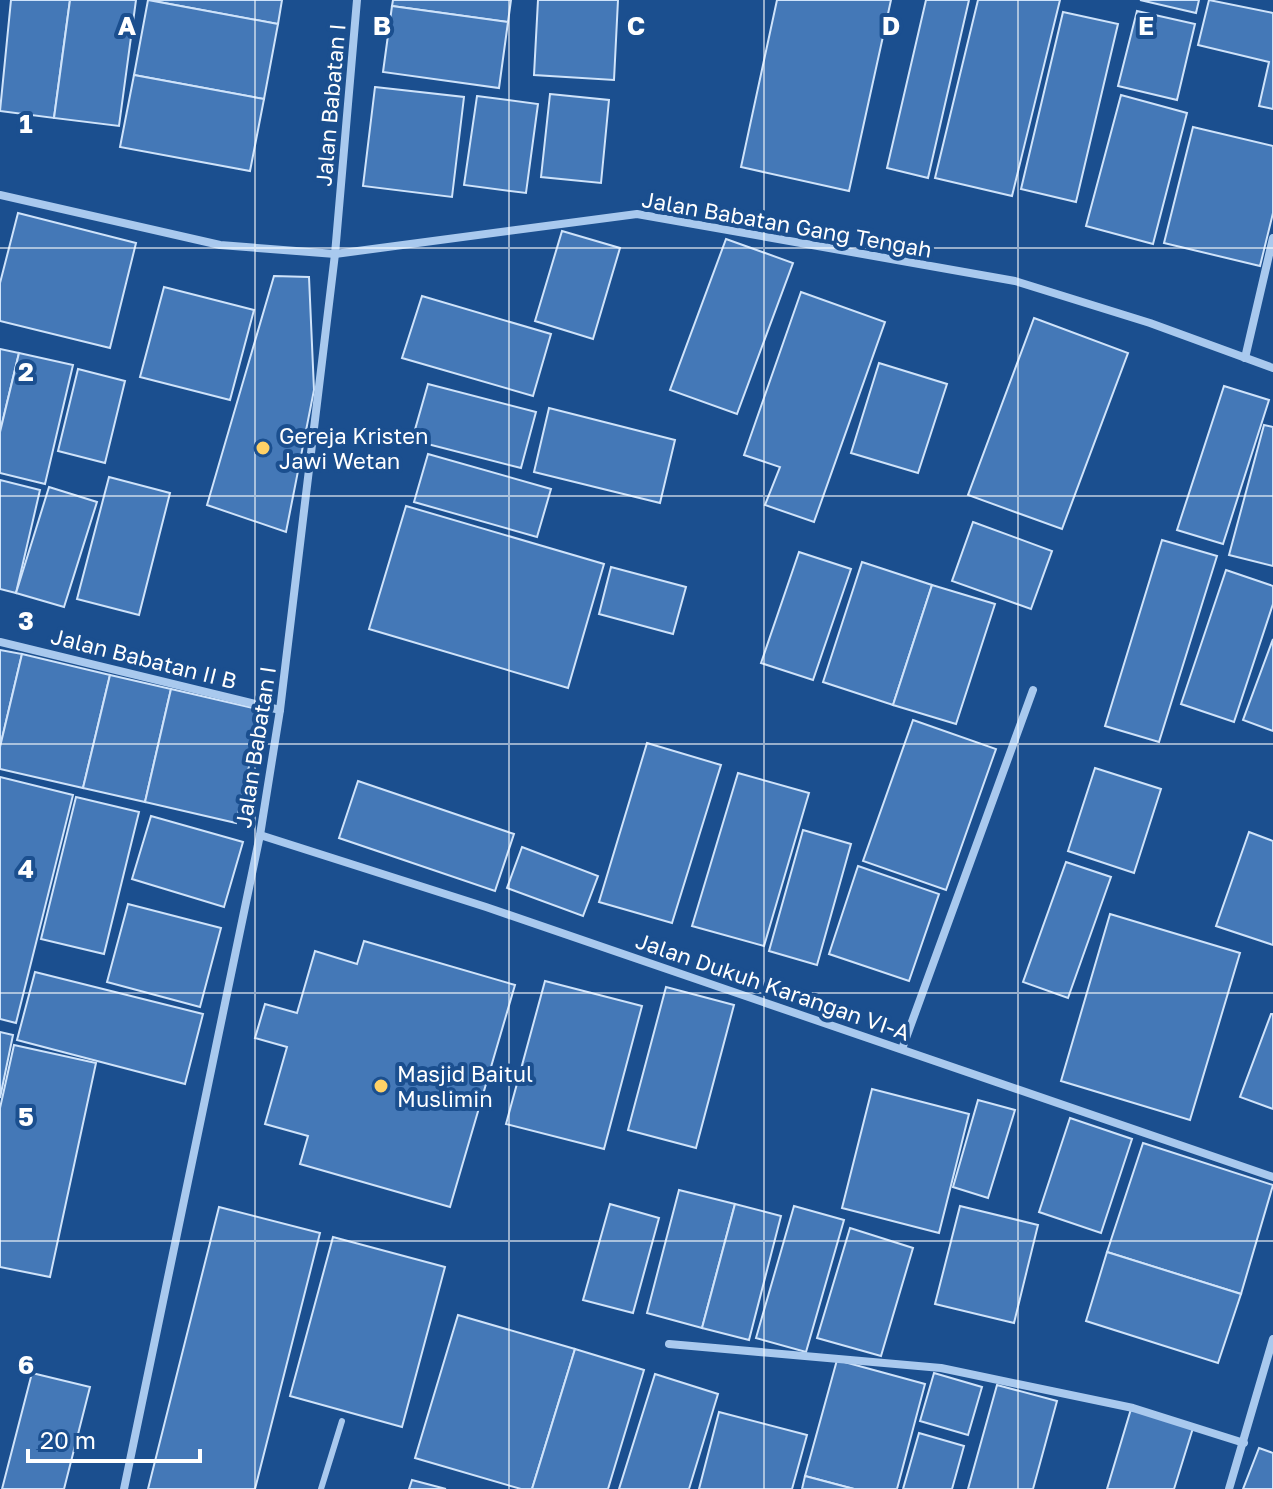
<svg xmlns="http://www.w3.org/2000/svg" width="1273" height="1489" font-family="'Golos Text',sans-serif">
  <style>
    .building { fill: #4478b7; stroke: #cfe3fa; stroke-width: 2 }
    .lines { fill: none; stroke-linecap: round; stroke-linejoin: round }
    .service { stroke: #a9c9ee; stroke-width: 6 }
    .minor { stroke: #a9c9ee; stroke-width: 8 }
    .grid { fill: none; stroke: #fff; stroke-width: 2; stroke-opacity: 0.55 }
    .poi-dot { fill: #ffd166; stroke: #1b4f8f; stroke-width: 3 }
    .labels { text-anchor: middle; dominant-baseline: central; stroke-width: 8; stroke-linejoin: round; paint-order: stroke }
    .street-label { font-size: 22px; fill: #fff; stroke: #1b4f8f }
    .poi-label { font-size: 22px; fill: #fff; stroke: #1b4f8f; text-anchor: start }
    .grid-label { font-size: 26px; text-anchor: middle; font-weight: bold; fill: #fff; stroke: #1b4f8f; stroke-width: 8; stroke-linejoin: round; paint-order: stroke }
  </style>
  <rect width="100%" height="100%" fill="#1b4f8f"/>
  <!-- building -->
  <g class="building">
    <path d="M 11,0 L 70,0 L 54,118 L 0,111 Z"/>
    <path d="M 70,0 L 136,0 L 119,126 L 54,118 Z"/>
    <path d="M 148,0 L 282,0 L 278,24 Z"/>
    <path d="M 148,0 L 278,24 L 264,99 L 134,75 Z"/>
    <path d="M 393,0 L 511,0 L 508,22 L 392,6 Z"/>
    <path d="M 538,0 L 618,0 L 614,80 L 534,75 Z"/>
    <path d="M 777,0 L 891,0 L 849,191 L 741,167 Z"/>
    <path d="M 926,0 L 969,0 L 928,178 L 887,168 Z"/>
    <path d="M 978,0 L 1060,0 L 1012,196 L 935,178 Z"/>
    <path d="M 1140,0 L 1199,0 L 1196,13 Z"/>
    <path d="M 1209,0 L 1273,13 L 1273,109 L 1259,106 L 1269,62 L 1198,45 Z"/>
    <path d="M 392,6 L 508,22 L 499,88 L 383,72 Z"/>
    <path d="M 1137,11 L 1195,24 L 1177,100 L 1118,86 Z"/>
    <path d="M 1063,12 L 1118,24 L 1076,202 L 1021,189 Z"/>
    <path d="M 134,75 L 264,99 L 250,171 L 120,147 Z"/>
    <path d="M 375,87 L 464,97 L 452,197 L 363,186 Z"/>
    <path d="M 550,94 L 609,100 L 601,183 L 541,177 Z"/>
    <path d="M 1121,95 L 1187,113 L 1153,244 L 1086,226 Z"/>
    <path d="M 477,96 L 538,104 L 526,193 L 464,185 Z"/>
    <path d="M 1193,127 L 1273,146 L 1273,213 L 1260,266 L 1164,243 Z"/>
    <path d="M 18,213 L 136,243 L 110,348 L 0,321 L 0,283 Z"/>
    <path d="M 562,231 L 620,248 L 593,339 L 535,321 Z"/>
    <path d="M 726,239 L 793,263 L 737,414 L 670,390 Z"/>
    <path d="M 274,276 L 309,277 L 314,390 L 286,532 L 207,505 Z"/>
    <path d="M 164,287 L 254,310 L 230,400 L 140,377 Z"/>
    <path d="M 801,292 L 885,322 L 814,522 L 765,505 L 780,467 L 744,455 Z"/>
    <path d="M 422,296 L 551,334 L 533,396 L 402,358 Z"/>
    <path d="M 1034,318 L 1128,353 L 1062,529 L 968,495 Z"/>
    <path d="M 0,349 L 19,353 L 0,432 Z"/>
    <path d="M 19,353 L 73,365 L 45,484 L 0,473 L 0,432 Z"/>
    <path d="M 879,363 L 947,384 L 918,473 L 851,453 Z"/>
    <path d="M 78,369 L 125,381 L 105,463 L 58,451 Z"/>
    <path d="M 428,384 L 536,412 L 521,468 L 412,440 Z"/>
    <path d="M 1224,386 L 1269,400 L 1223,544 L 1177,530 Z"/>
    <path d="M 549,408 L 675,440 L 660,503 L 534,472 Z"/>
    <path d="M 1264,425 L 1273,427 L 1273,566 L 1229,555 Z"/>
    <path d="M 428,454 L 551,489 L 537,537 L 414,502 Z"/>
    <path d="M 109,477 L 170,493 L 139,615 L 77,599 Z"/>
    <path d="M 0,480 L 40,490 L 16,593 L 0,589 Z"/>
    <path d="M 49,487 L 97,502 L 64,607 L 16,593 Z"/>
    <path d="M 406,506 L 604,564 L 568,688 L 369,629 Z"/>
    <path d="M 973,522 L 1052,551 L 1031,609 L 952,581 Z"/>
    <path d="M 1162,540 L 1217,556 L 1159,742 L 1105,726 Z"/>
    <path d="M 799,552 L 851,569 L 813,680 L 761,663 Z"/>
    <path d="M 862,562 L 932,585 L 893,705 L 823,682 Z"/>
    <path d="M 611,567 L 686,587 L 673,634 L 599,614 Z"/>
    <path d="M 1226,570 L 1273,586 L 1273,604 L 1234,722 L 1181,704 Z"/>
    <path d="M 932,585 L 995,604 L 956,724 L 893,705 Z"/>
    <path d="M 1273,639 L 1273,731 L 1243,720 Z"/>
    <path d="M 0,650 L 22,654 L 0,747 Z"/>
    <path d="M 22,654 L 110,675 L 83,788 L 0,769 L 0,747 Z"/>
    <path d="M 110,675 L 171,689 L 145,802 L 83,788 Z"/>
    <path d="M 171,689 L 262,710 L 236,823 L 145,802 Z"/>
    <path d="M 913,720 L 996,749 L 946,890 L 863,861 Z"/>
    <path d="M 647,743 L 721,765 L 672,923 L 599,902 Z"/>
    <path d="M 1095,768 L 1161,789 L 1134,873 L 1068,851 Z"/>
    <path d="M 738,773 L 809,793 L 764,946 L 692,926 Z"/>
    <path d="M 0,777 L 73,795 L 16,1023 L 0,1019 Z"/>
    <path d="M 358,781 L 514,834 L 495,891 L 339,838 Z"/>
    <path d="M 76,797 L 139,812 L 104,954 L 41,939 Z"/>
    <path d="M 151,816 L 243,842 L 224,907 L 132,879 Z"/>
    <path d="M 803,830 L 851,844 L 817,965 L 769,951 Z"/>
    <path d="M 1249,832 L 1273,841 L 1273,945 L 1216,926 Z"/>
    <path d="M 522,847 L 598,876 L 583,916 L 507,888 Z"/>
    <path d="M 1066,862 L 1111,877 L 1068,998 L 1023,982 Z"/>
    <path d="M 858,866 L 939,894 L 909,981 L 829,954 Z"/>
    <path d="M 128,904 L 221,928 L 200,1007 L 107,982 Z"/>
    <path d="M 1110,914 L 1240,953 L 1190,1120 L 1061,1081 Z"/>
    <path d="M 364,941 L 515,985 L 450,1207 L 300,1164 L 308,1136 L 265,1124 L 287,1047 L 255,1038 L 265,1004 L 297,1013 L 315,951 L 357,964 Z"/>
    <path d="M 35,972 L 203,1014 L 185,1084 L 17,1040 Z"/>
    <path d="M 545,981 L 642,1006 L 604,1149 L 506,1124 Z"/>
    <path d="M 666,987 L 734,1005 L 696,1148 L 628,1130 Z"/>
    <path d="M 1271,1014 L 1273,1014 L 1273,1109 L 1240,1097 Z"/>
    <path d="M 0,1032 L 13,1035 L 0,1098 Z"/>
    <path d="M 14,1045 L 96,1063 L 50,1277 L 0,1267 L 0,1108 Z"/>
    <path d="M 872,1089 L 969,1114 L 939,1233 L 842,1208 Z"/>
    <path d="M 978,1100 L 1015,1110 L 988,1198 L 953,1187 Z"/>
    <path d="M 1070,1118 L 1132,1139 L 1101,1233 L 1039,1212 Z"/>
    <path d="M 1143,1143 L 1273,1185 L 1241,1294 L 1107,1252 Z"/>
    <path d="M 679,1190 L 735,1204 L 702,1328 L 647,1313 Z"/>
    <path d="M 610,1204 L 659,1218 L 633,1313 L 583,1300 Z"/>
    <path d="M 735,1204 L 781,1216 L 749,1340 L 702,1328 Z"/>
    <path d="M 794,1206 L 844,1220 L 806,1352 L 756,1338 Z"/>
    <path d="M 960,1206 L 1038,1225 L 1014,1323 L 935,1304 Z"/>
    <path d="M 219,1207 L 320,1233 L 255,1489 L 148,1489 Z"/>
    <path d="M 850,1228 L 913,1248 L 881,1356 L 817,1338 Z"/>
    <path d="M 333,1237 L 445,1267 L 402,1427 L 290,1396 Z"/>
    <path d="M 1107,1252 L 1241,1294 L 1218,1363 L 1086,1321 Z"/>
    <path d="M 458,1315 L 575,1349 L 532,1489 L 521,1489 L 415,1458 Z"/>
    <path d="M 575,1349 L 644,1370 L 608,1489 L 532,1489 Z"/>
    <path d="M 837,1360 L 925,1384 L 897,1489 L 854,1489 L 805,1476 Z"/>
    <path d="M 32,1373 L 90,1387 L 64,1489 L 2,1489 Z"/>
    <path d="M 934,1373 L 982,1387 L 968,1435 L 920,1421 Z"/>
    <path d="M 655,1374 L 718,1394 L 689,1489 L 619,1489 Z"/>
    <path d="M 997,1385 L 1057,1401 L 1033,1489 L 968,1489 Z"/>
    <path d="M 1131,1409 L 1193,1428 L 1174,1489 L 1107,1489 Z"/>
    <path d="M 719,1412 L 807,1435 L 792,1489 L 699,1489 Z"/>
    <path d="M 919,1433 L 964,1446 L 952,1489 L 903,1489 Z"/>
    <path d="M 1259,1448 L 1273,1453 L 1273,1489 L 1243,1489 Z"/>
    <path d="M 805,1476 L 854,1489 L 802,1489 Z"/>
    <path d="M 412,1480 L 446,1489 L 409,1489 Z"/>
  </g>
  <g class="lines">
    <!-- service -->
    <path class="service" d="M 321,1489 L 342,1421"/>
    <!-- minor -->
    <g class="minor">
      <path d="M 0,195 L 220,245 L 335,254 L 637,214 L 1015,281 L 1150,323 L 1273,368"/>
      <path d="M 1245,358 L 1273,238"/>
      <path d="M 0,642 L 280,710"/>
      <path d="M 260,835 L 486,907 L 1273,1177"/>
      <path d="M 902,1049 L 1033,690"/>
      <path d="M 669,1344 L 941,1368 L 1133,1408 L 1244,1443"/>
      <path d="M 124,1489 L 260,835 L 280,710 L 335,254 L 357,0"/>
      <path d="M 1229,1489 L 1273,1339"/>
    </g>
  </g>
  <!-- grid -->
  <path class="grid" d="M 255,0 L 255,1489M 509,0 L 509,1489M 764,0 L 764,1489M 1018,0 L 1018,1489M 0,248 L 1273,248M 0,496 L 1273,496M 0,744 L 1273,744M 0,993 L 1273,993M 0,1241 L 1273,1241"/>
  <!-- markers -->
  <g class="poi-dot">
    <circle cx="263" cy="448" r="8"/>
    <circle cx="381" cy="1086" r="8"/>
  </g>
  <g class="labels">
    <!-- street labels -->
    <g class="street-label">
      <text transform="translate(330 105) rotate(-85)">Jalan Babatan I</text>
      <text transform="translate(787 224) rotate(10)">Jalan Babatan Gang Tengah</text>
      <text transform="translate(144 658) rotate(14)">Jalan Babatan II B</text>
      <text transform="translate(255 747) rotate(-81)">Jalan Babatan I</text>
      <text transform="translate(773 986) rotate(19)">Jalan Dukuh Karangan VI-A</text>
    </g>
    <!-- poi labels -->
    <g class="poi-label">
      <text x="279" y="435">Gereja Kristen<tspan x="279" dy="25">Jawi Wetan</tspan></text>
      <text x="397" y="1073">Masjid Baitul<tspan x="397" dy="25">Muslimin</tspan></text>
    </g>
  </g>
  <g class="grid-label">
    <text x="127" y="35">A</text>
    <text x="382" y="35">B</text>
    <text x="636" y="35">C</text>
    <text x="891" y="35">D</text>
    <text x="1146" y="35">E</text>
    <text x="26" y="133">1</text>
    <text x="26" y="381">2</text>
    <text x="26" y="630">3</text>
    <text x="26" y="878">4</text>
    <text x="26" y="1126">5</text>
    <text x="26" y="1374">6</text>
  </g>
  <!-- scale -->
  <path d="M28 1449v12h172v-12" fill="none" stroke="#ffffff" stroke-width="4"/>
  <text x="40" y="1449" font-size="24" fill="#ffffff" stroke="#1b4f8f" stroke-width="6" paint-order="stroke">20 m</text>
</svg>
